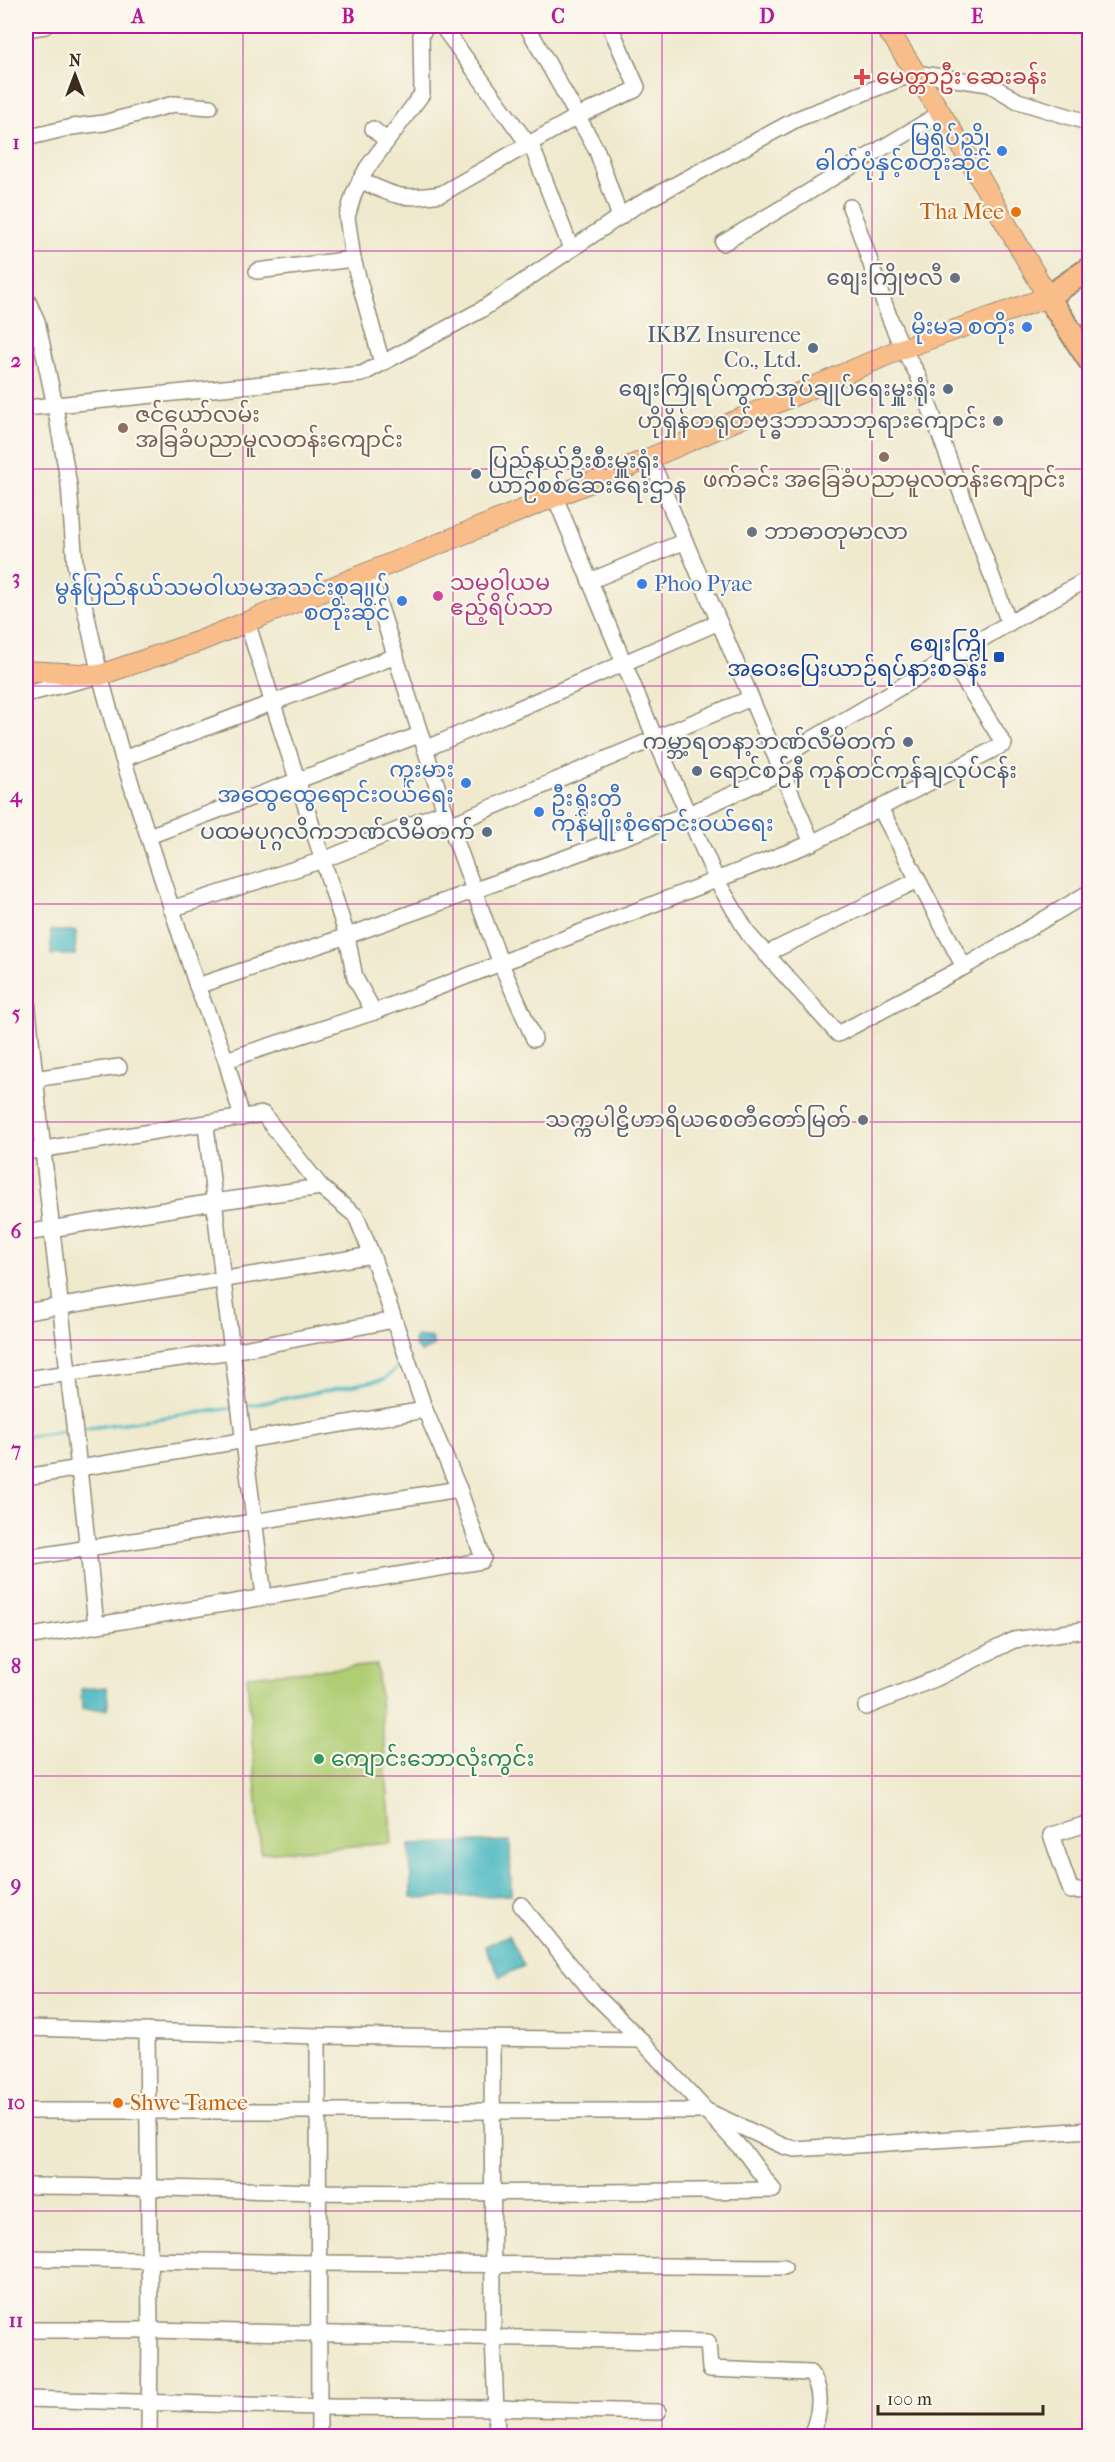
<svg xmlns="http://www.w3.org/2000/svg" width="1115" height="2462" font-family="'IM FELL French Canon','Noto Sans Myanmar',serif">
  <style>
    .green { fill: #afcd73; stroke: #757c48; stroke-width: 1.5 }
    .water { fill: #48b7c1; stroke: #427070; stroke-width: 1.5 }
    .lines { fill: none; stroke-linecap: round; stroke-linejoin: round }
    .stream { stroke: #48b7c1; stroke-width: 3 }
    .minor-casing { stroke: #958a76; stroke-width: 18 }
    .major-casing { stroke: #958a76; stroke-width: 22 }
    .highway-casing { stroke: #958a76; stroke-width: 26 }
    .minor { stroke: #fff; stroke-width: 15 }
    .major { stroke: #f8bd89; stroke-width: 20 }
    .highway { stroke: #f8bd89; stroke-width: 22 }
    .grid { fill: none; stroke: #b5179e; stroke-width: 1.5; stroke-opacity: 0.55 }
    .health-dot { fill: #e0444e; stroke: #fbf7ec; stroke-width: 2 }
    .shop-dot { fill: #3f7fe0; stroke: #fbf7ec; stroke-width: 2 }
    .food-dot { fill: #e8710a; stroke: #fbf7ec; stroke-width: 2 }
    .worship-dot { fill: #6b7280; stroke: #fbf7ec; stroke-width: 2 }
    .service-dot { fill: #5c6f8a; stroke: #fbf7ec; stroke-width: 2 }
    .education-dot { fill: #8d6e63; stroke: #fbf7ec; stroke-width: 2 }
    .hotel-dot { fill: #d1479c; stroke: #fbf7ec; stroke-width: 2 }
    .transit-dot { fill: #1a4fb4; stroke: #fbf7ec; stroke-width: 2 }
    .leisure-dot { fill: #2e9e5b; stroke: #fbf7ec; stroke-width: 2 }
    .labels { text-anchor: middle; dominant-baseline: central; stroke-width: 4.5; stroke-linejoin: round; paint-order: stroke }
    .health-label { font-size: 22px; fill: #be3a42; stroke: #fbf7ec; text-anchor: start }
    .shop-label { font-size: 22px; fill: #366cbe; stroke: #fbf7ec; text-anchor: end }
    .food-label { font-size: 22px; fill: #c56008; stroke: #fbf7ec; text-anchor: end }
    .worship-label { font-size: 22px; fill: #5b616d; stroke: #fbf7ec; text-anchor: end }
    .service-label { font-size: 22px; fill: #4e5e75; stroke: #fbf7ec; text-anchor: end }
    .education-label { font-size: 22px; fill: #785e54; stroke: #fbf7ec; text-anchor: start }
    .hotel-label { font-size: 22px; fill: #b23c85; stroke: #fbf7ec; text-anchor: start }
    .transit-label { font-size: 22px; fill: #164399; stroke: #fbf7ec; text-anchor: end }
    .leisure-label { font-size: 22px; fill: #27864d; stroke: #fbf7ec; text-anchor: start }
    .neatline { fill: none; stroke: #b5179e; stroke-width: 2 }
    .grid-label { font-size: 20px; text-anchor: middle; font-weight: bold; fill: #b5179e }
  </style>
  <rect width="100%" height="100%" fill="#fbf7ec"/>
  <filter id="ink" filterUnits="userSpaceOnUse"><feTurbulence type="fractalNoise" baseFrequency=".0167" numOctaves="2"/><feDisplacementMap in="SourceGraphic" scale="12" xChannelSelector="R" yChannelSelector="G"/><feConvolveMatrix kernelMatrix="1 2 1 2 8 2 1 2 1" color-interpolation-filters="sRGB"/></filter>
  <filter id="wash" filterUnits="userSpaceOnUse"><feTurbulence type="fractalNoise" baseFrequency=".008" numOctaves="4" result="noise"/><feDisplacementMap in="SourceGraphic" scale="24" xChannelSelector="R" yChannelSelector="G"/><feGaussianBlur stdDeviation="1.35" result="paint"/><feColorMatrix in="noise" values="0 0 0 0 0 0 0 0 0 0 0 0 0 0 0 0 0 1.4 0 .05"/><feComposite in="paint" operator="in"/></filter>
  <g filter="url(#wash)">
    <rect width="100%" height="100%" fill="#efe9ce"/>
    <!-- green -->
    <path class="green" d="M 377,1665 L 392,1843 L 261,1853 L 247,1676 Z"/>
    <!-- water -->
    <g class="water">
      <path d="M 51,931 L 76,931 L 75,955 L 51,955 Z"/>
      <path d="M 417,1336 L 432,1338 L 434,1346 L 421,1352 L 415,1346 L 414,1340 Z"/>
      <path d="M 107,1687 L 108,1709 L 82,1709 L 81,1689 Z"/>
      <path d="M 510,1841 L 511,1895 L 411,1898 L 410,1844 Z"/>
      <path d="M 509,1935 L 524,1966 L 500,1977 L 485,1946 Z"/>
    </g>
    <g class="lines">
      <!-- stream -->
      <g class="stream">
        <path d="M 246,1406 L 385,1379 L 403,1362"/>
        <path d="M 81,1429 L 233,1408"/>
        <path d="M 26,1437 L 65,1431"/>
      </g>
    </g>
  </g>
  <g filter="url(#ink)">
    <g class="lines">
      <!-- minor casing -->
      <g class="minor-casing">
        <g id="minor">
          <path d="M 442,26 L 534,152 L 571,249"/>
          <path d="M 527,26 L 597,151 L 620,217"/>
          <path d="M 26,29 L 45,26"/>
          <path d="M 373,129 L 387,141"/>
          <path d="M 26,138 L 72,127 L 104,123 L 174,104 L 210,107"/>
          <path d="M 360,180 C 396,197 401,200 441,194 L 578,116 L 635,90 L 637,87 L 610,26"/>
          <path d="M 850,207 C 874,263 884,322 917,373 L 1009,623"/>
          <path d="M 723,243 L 941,113"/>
          <path d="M 257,271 L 353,259"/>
          <path d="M 26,297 L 37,321 L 55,406 L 69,485 L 75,564 L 100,675 L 123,759 L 197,986 L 226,1060 L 242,1118"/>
          <path d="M 382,363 L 353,259 L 347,217 L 354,193 L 367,168 L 422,94 L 421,34 L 427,26"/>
          <path d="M 26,408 L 362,374 L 481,310 L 634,207 L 797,119 L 915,73 L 989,84 L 1018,101 L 1090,123"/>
          <path d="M 650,458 L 812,843"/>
          <path d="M 555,497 L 655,738 L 717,881 L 749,935 L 838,1034 L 964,967 L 1090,892"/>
          <path d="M 369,573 L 445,811 L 501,964 L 534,1039"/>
          <path d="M 590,581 L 685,541"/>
          <path d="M 247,622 L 347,936 L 355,978 L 374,1012"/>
          <path d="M 26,694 L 91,678"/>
          <path d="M 425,749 L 719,622"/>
          <path d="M 123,759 L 396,656"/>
          <path d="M 777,760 L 1009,623 L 1090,578"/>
          <path d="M 880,808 L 964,967"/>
          <path d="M 450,825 L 751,698"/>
          <path d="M 149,836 L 419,735"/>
          <path d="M 171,909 L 323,860 L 445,811"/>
          <path d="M 766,954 L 918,880"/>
          <path d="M 197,986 L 347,936 L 688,814 L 783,772"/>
          <path d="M 26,990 C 47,1201 74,1413 96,1625"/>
          <path d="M 226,1060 L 374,1012 L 812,843 L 1004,744 L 950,658"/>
          <path d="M 26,1080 L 119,1067"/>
          <path d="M 206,1125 L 223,1281 L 264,1596"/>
          <path d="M 26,1152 L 263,1114 L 321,1187 L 356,1216 L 372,1255 L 425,1410 L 459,1489 L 483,1558 L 481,1561 L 26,1637"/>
          <path d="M 26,1233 L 214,1202 L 321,1187"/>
          <path d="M 26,1312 L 372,1255"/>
          <path d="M 26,1379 L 233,1351 L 394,1320"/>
          <path d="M 26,1477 L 425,1410"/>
          <path d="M 26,1558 L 459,1489"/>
          <path d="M 866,1707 L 937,1678 L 1014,1640 L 1090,1629"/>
          <path d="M 1090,1823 L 1051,1835 L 1071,1891 L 1090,1890"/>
          <path d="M 521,1905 L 594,1994 L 641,2040 L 746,2154 L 773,2190"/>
          <path d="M 26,2028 L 318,2036 L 641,2040"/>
          <path d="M 147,2031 L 150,2330 L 149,2436"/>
          <path d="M 318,2036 L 319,2436"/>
          <path d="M 492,2038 L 493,2336 L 497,2436"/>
          <path d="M 26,2111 L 707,2111 L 783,2146 L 795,2149 L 1090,2130"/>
          <path d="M 26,2186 C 124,2186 222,2190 320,2192 C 471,2194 622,2192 773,2190"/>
          <path d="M 26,2258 L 318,2263 L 784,2267"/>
          <path d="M 26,2330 L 150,2330 L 708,2342 L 710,2369 L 810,2373 C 825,2391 819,2416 811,2436"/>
          <path d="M 26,2399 L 319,2407 L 495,2408 L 658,2412"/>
        </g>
      </g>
      <!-- major casing -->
      <g class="major-casing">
        <path id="major" d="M 26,671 L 100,675 L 200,641 L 650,458 L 901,349 L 1048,297 L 962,147 L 893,37 L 883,26"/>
      </g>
      <!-- highway casing -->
      <g class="highway-casing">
        <path id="highway" d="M 1090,268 L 1048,297 L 1090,361"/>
      </g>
      <!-- minor -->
      <use href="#minor" class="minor"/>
      <!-- major -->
      <use href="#major" class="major"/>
      <!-- highway -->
      <use href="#highway" class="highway"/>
    </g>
  </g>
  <!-- grid -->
  <path class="grid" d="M 243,26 L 243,2436M 453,26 L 453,2436M 662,26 L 662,2436M 872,26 L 872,2436M 26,251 L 1090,251M 26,469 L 1090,469M 26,686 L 1090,686M 26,904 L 1090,904M 26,1122 L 1090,1122M 26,1340 L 1090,1340M 26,1558 L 1090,1558M 26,1776 L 1090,1776M 26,1993 L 1090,1993M 26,2211 L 1090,2211"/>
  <!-- markers -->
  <path class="health-dot" d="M859 68h6v6h6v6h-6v6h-6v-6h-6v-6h6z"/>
  <g class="shop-dot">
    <circle cx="1002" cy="151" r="6"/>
    <circle cx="1027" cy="327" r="6"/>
    <circle cx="642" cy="584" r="6"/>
    <circle cx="402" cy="601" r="6"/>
    <circle cx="466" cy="783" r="6"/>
    <circle cx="539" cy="812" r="6"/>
  </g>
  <g class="food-dot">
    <circle cx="1016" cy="212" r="6"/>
    <circle cx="118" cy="2103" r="6"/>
  </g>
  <g class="worship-dot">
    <circle cx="955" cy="278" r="6"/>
    <circle cx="998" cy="421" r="6"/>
    <circle cx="752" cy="532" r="6"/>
    <circle cx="863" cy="1120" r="6"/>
  </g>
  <g class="service-dot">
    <circle cx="813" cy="348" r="6"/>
    <circle cx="948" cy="389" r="6"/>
    <circle cx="476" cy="474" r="6"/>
    <circle cx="908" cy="742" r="6"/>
    <circle cx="697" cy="771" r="6"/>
    <circle cx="487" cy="832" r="6"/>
  </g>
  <g class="education-dot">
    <circle cx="123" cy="428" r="6"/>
    <circle cx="884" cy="457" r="6"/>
  </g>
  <circle class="hotel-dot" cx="438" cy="596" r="6"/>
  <rect class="transit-dot" x="993" y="651" width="12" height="12" rx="3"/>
  <circle class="leisure-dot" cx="319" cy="1759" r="6"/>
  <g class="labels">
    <!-- health labels -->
    <g class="health-label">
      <text x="876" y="77">မေတ္တာဦး ဆေးခန်း</text>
    </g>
    <!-- shop labels -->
    <g class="shop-label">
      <text x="990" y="138">မြရိပ်ညို<tspan x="990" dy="25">ဓါတ်ပုံနှင့်စတိုးဆိုင်</tspan></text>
      <text x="1015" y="327">မိုးမခ စတိုး</text>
      <text x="654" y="584" text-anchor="start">Phoo Pyae</text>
      <text x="390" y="588">မွန်ပြည်နယ်သမဝါယမအသင်းစုချုပ်<tspan x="390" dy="25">စတိုးဆိုင်</tspan></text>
      <text x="454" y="770">ကူးမား<tspan x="454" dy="25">အထွေထွေရောင်းဝယ်ရေး</tspan></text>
      <text x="551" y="799" text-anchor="start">ဦးရှိုးတီ<tspan x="551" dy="25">ကုန်မျိုးစုံရောင်းဝယ်ရေး</tspan></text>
    </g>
    <!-- food labels -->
    <g class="food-label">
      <text x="1004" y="212">Tha Mee</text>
      <text x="130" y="2103" text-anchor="start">Shwe Tamee</text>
    </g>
    <!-- worship labels -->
    <g class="worship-label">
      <text x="943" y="278">စျေးကြိုဗလီ</text>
      <text x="986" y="421">ဟိုရှိန်တရုတ်ဗုဒ္ဓဘာသာဘုရားကျောင်း</text>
      <text x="764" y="532" text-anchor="start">ဘာဓာတုမာလာ</text>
      <text x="851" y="1120">သက္ကပါဠိဟာရိယစေတီတော်မြတ်</text>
    </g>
    <!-- service labels -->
    <g class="service-label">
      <text x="801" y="335">IKBZ Insurence<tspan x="801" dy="25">Co., Ltd.</tspan></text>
      <text x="936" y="389">စျေးကြိုရပ်ကွက်အုပ်ချုပ်ရေးမှူးရုံး</text>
      <text x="488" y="461" text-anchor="start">ပြည်နယ်ဦးစီးမှူးရုံး<tspan x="488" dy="25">ယာဉ်စစ်ဆေးရေးဌာန</tspan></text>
      <text x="896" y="742">ကမ္ဘာ့ရတနာ့ဘဏ်လီမိတက်</text>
      <text x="709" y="771" text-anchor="start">ရောင်စဉ်နီ ကုန်တင်ကုန်ချလုပ်ငန်း</text>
      <text x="475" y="832">ပထမပုဂ္ဂလိကဘဏ်လီမိတက်</text>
    </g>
    <!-- education labels -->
    <g class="education-label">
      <text x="135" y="415">ဇင်ယော်လမ်း<tspan x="135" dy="25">အခြခံပညာမူလတန်းကျောင်း</tspan></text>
      <text x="884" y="480" text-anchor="middle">ဖက်ခင်း အခြေခံပညာမူလတန်းကျောင်း</text>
    </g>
    <!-- hotel labels -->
    <g class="hotel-label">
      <text x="450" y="583">သမဝါယမ<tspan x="450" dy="25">ဧည့်ရိပ်သာ</tspan></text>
    </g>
    <!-- transit labels -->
    <g class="transit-label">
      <text x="987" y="644">စျေးကြို<tspan x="987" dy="25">အဝေးပြေးယာဉ်ရပ်နားစခန်း</tspan></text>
    </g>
    <!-- leisure labels -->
    <g class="leisure-label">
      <text x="331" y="1759">ကျောင်းဘောလုံးကွင်း</text>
    </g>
  </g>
  <!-- margin -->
  <rect width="1115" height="2462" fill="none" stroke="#fbf7ec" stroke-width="66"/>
  <!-- north arrow -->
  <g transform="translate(75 75)" stroke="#fbf7ec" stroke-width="4.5" paint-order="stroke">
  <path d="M0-4.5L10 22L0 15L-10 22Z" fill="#3b2a1e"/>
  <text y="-9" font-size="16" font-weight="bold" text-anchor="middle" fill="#3b2a1e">N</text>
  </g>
  <!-- scale -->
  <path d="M878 2405v9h165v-9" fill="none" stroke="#3b2a1e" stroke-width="3"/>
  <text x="887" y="2405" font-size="18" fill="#3b2a1e" stroke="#fbf7ec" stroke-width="4.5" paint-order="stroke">100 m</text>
  <rect x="33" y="33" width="1049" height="2396" class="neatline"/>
  <g class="grid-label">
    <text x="138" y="23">A</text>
    <text x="348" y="23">B</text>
    <text x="558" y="23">C</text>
    <text x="767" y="23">D</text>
    <text x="977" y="23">E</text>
    <text x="16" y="149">1</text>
    <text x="16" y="367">2</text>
    <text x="16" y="584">3</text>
    <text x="16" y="802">4</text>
    <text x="16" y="1020">5</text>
    <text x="16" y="1238">6</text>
    <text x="16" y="1456">7</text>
    <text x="16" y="1673">8</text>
    <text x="16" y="1891">9</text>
    <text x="16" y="2109">10</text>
    <text x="16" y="2327">11</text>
  </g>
</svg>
